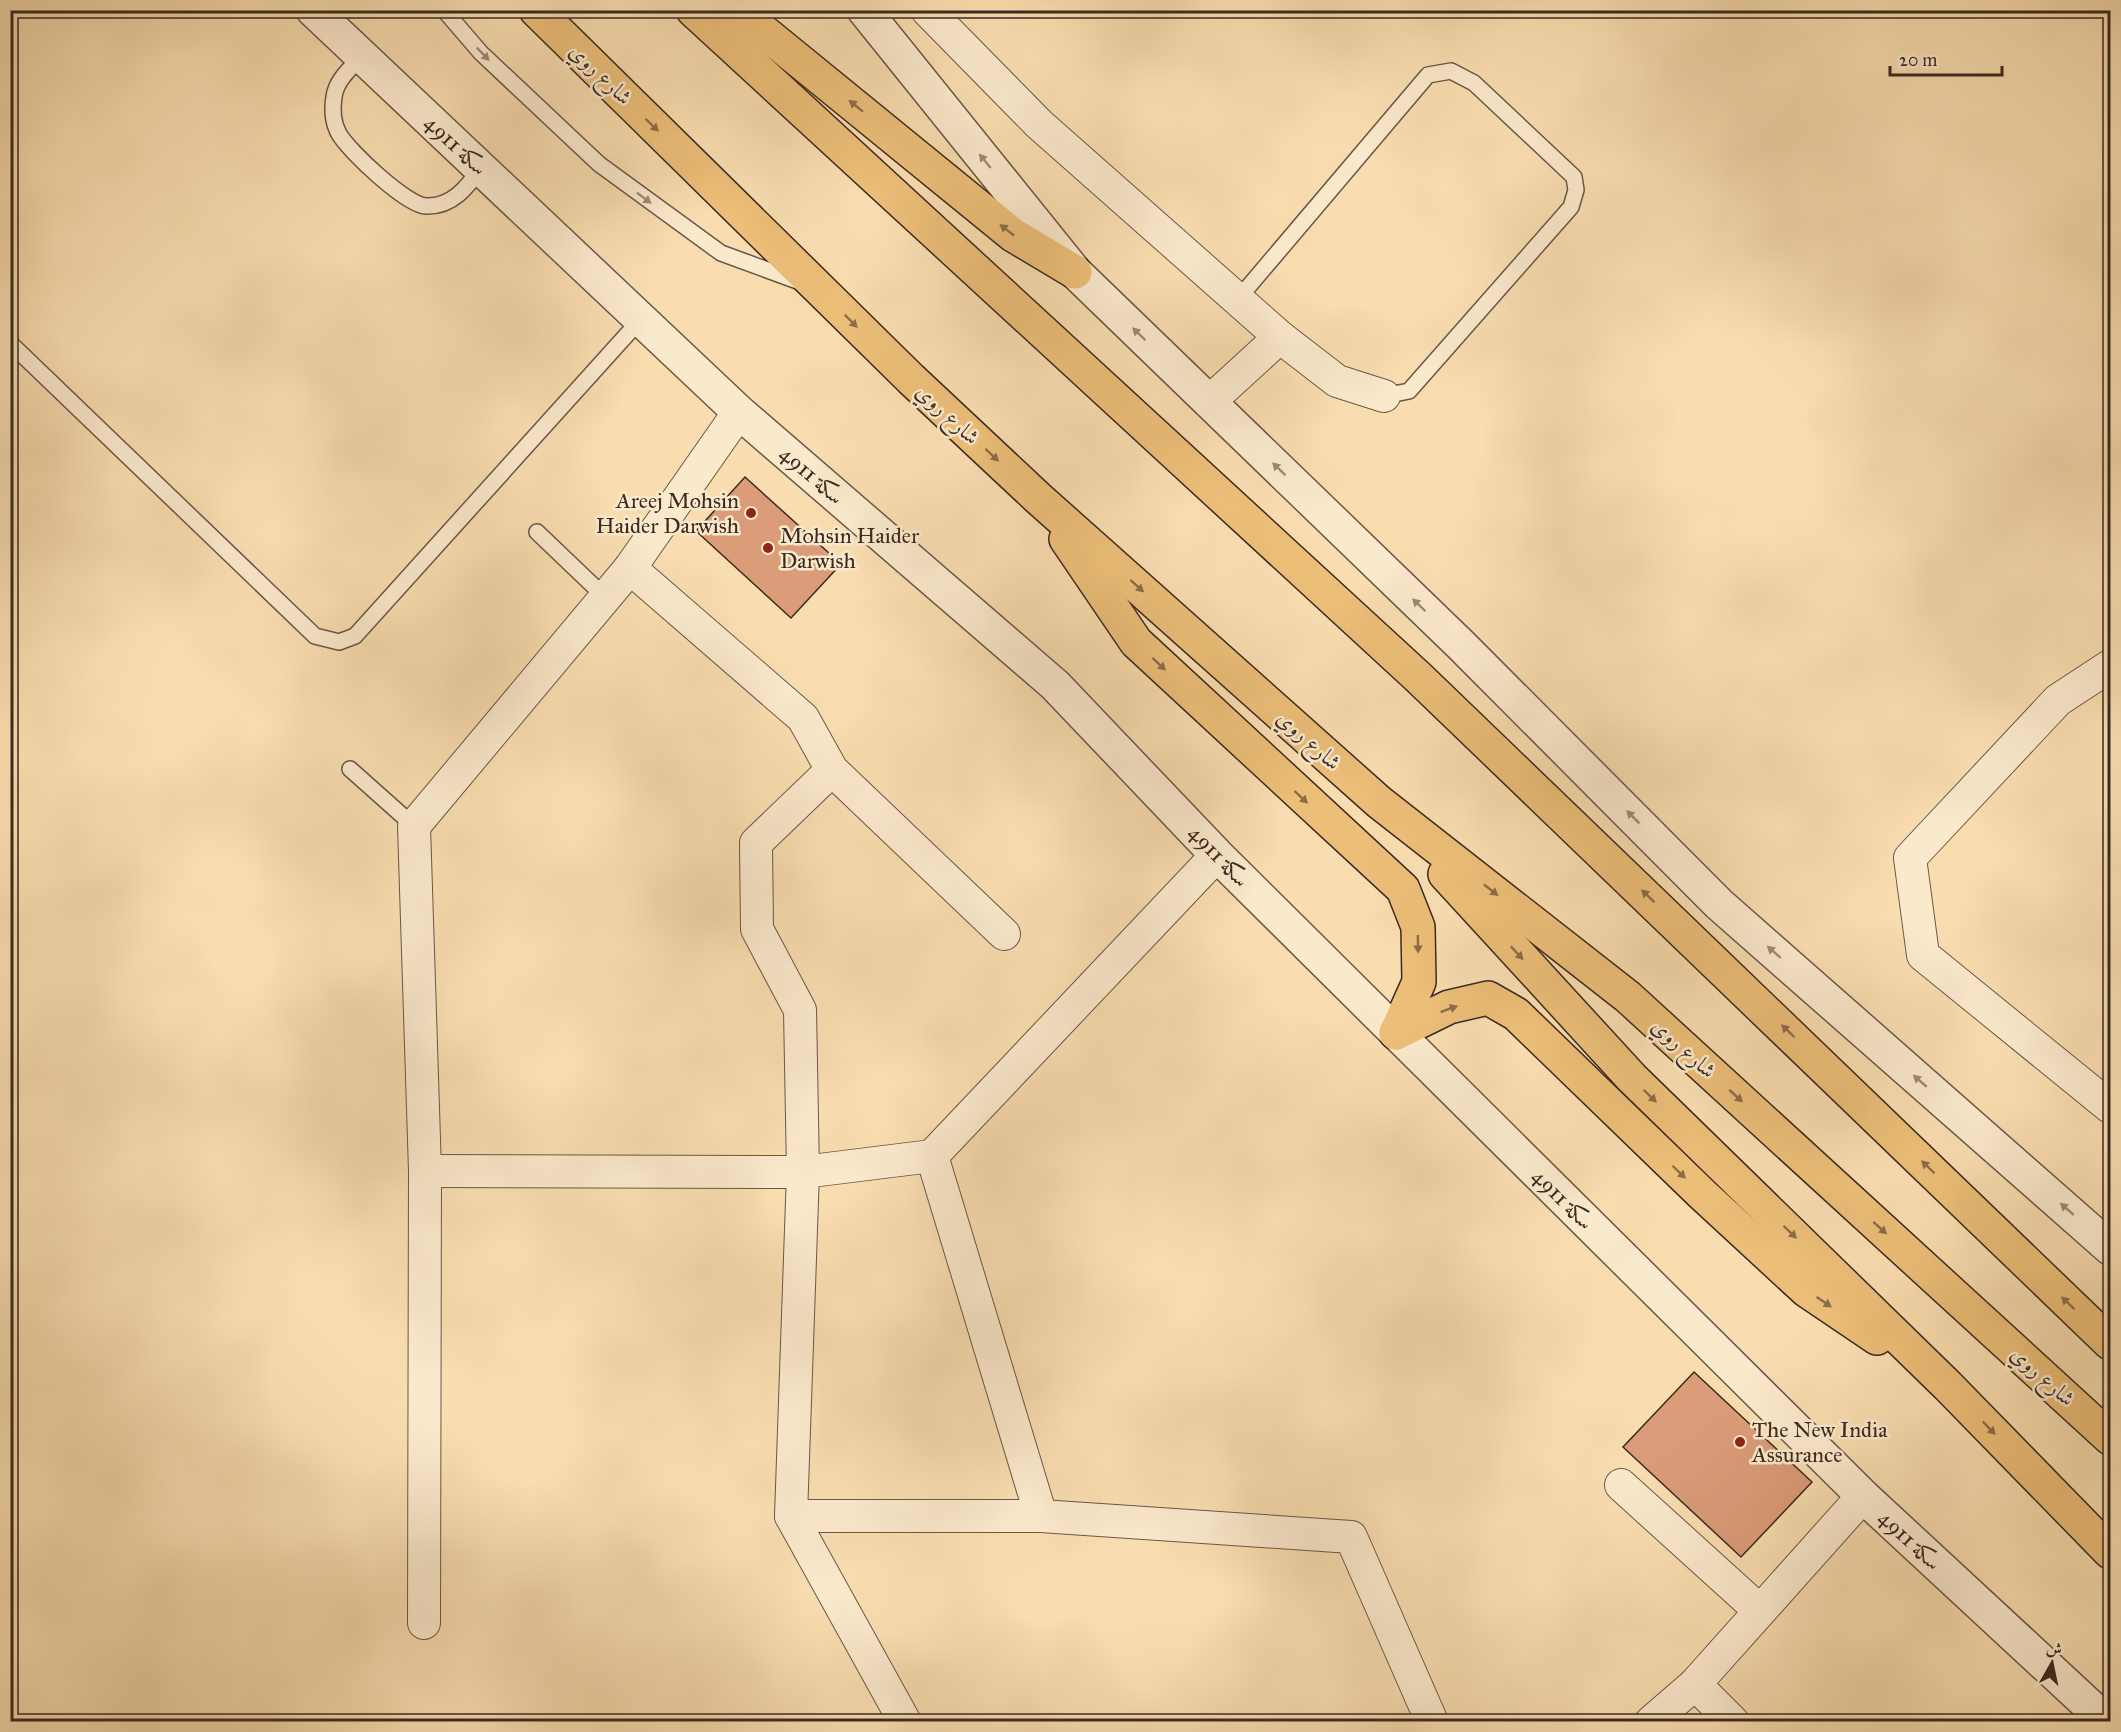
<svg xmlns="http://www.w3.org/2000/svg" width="2121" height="1732" font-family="'IM FELL Great Primer',Amiri,serif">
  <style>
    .building { fill: #da9c79; stroke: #3b2a22; stroke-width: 1.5 }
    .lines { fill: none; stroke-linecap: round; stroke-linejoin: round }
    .service-casing { stroke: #6a5746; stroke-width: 18 }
    .minor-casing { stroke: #6a5746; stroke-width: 34 }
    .tertiary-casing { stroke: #6a5746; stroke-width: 36 }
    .primary-casing { stroke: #3b2a22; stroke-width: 36 }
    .service { stroke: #fbe9cc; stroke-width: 15 }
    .minor { stroke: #fbe9cc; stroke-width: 32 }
    .tertiary { stroke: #fbe9cc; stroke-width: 33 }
    .primary { stroke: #ecbe78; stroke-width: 33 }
    .oneway { fill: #9b8a77 }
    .oneway2 { fill: #8b6d49 }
    .poi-dot { fill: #8f2418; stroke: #fbe9cc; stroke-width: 2 }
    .labels { text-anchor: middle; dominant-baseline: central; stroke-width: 5; stroke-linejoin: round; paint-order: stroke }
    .street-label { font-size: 22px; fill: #3b2a22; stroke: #fbe9cc }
    .poi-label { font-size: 22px; fill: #3b2a22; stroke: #fbe9cc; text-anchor: start }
  </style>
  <rect width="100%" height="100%" fill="#f9ddb0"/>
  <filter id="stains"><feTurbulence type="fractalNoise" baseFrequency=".00333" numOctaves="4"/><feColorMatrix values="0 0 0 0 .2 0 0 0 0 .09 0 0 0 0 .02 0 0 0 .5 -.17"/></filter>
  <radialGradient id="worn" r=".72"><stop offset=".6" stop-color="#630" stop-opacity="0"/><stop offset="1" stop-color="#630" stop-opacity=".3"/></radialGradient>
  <!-- building -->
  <g class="building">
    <path d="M 745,477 L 841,564 L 791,618 L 696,531 Z"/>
    <path d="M 1694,1372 L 1812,1482 L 1741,1557 L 1623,1447 Z"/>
  </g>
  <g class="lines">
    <!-- service casing -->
    <g class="service-casing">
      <g id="service">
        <path d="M 444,10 L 481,53 L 599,164 L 721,253 L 800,282"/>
        <path d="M 362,56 C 351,68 336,80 334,97 C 332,109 333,123 339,134 C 349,151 406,205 426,206 C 452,207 468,187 480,168"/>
        <path d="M 1238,299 L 1428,75 L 1451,71 L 1474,83 L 1574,177 L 1576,190 L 1571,207 L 1409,391 L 1384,396"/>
        <path d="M 10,343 L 315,636 L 339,642 L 355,636 L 641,319"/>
        <path d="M 537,532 L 605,597"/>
        <path d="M 350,769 L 414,826"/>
      </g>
    </g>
    <!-- minor casing -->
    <g class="minor-casing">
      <g id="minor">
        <path d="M 927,10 L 1039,124 L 1280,337 L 1337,381 L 1384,396"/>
        <path d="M 1209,402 L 1280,337"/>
        <path d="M 630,568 L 803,718 L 832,770 L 1004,934"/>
        <path d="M 2110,666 L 2058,700 L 1910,858 L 1923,955 L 2110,1107"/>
        <path d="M 832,770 L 756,843 L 757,929 L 800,1010 L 803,1172 L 791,1516 L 905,1722"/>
        <path d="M 932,1156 L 1041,1516"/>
        <path d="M 425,1171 L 803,1172 L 932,1156 L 1217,855"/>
        <path d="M 1621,1485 L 1760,1611"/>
        <path d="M 791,1516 L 1041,1516 L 1351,1537 L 1432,1722"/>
        <path d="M 424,1623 L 425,1171 L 414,826 L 630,568 L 739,412"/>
        <path d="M 1695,1684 L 1733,1722"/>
        <path d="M 1651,1722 L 1695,1684 L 1863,1496"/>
      </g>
    </g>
    <!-- tertiary casing -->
    <g class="tertiary-casing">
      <g id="tertiary">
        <path d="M 313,10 L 739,412 L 1055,685 L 1217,855 L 1863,1496 L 2107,1722"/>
        <path d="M 864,10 L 1075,272 L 1461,645 L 1719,904 L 2110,1248"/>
      </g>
    </g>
    <!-- primary casing -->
    <g class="primary-casing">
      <g id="primary">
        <path d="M 536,10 L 911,379 L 1038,498 L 1379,802 L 1628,997 L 2110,1438"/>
        <path d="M 693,10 L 1418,677 L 2110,1343"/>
        <path d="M 737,10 L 1013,235 L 1075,272"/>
        <path d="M 1066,539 L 1136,642 L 1403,889 L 1418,927 L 1419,982 L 1396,1033"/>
        <path d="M 1445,874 L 1632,1078 L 1948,1386 L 2110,1552"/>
        <path d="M 1396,1033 L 1449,1007 L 1488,998 L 1516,1014 L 1702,1194 L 1806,1290 L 1877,1338"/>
      </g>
    </g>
    <!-- service -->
    <use href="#service" class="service"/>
    <!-- minor -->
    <use href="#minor" class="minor"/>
    <!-- tertiary -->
    <use href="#tertiary" class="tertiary"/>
    <!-- primary -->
    <use href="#primary" class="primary"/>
  </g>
  <!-- one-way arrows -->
  <defs><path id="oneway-solid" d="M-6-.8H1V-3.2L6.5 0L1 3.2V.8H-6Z" transform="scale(1.5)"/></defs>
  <g class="oneway">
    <use href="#oneway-solid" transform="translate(483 54) rotate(46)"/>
    <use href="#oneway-solid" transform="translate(985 161) rotate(-129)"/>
    <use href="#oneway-solid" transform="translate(644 198) rotate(37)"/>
    <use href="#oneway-solid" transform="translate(1139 334) rotate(-136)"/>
    <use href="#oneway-solid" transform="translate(1279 469) rotate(-136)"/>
    <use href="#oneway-solid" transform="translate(1419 605) rotate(-136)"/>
    <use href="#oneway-solid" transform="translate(1633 817) rotate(-135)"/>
    <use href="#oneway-solid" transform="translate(1774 952) rotate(-139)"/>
    <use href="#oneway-solid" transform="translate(1920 1081) rotate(-139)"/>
    <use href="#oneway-solid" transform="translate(2067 1209) rotate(-139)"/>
  </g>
  <g class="oneway2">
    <use href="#oneway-solid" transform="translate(856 106) rotate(-141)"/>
    <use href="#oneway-solid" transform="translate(652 125) rotate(44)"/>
    <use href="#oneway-solid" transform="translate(1007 230) rotate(-142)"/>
    <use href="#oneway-solid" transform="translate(851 321) rotate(45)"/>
    <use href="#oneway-solid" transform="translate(992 455) rotate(43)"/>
    <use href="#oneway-solid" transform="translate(1137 586) rotate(42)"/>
    <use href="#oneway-solid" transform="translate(1159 664) rotate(43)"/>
    <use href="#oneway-solid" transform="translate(1301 797) rotate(43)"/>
    <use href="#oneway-solid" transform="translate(1491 890) rotate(38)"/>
    <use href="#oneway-solid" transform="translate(1648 896) rotate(-136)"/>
    <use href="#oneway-solid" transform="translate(1418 944) rotate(89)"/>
    <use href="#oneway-solid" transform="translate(1517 953) rotate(47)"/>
    <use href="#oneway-solid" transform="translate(1449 1009) rotate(-20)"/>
    <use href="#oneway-solid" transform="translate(1788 1031) rotate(-136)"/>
    <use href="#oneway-solid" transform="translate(1650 1096) rotate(44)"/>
    <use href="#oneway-solid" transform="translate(1736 1096) rotate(42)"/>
    <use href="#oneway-solid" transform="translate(1928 1167) rotate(-136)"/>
    <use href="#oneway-solid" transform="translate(1679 1172) rotate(44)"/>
    <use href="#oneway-solid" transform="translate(1880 1228) rotate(42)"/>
    <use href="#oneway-solid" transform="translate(1790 1232) rotate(44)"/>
    <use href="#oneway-solid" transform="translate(1824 1302) rotate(34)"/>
    <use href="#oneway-solid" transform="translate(2068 1303) rotate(-136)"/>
    <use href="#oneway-solid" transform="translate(1989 1428) rotate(46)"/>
  </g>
  <!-- markers -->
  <g class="poi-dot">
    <circle cx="751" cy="513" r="6"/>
    <circle cx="768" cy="548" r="6"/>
    <circle cx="1740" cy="1442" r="6"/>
  </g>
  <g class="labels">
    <!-- street labels -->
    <g class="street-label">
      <text transform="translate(601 74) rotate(44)">شارع روي</text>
      <text transform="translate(456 145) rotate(43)">سكة 4911</text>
      <text transform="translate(948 414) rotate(43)">شارع روي</text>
      <text transform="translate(812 475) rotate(41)">سكة 4911</text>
      <text transform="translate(1309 740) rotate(42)">شارع روي</text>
      <text transform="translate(1219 856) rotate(46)">سكة 4911</text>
      <text transform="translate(1684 1048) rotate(42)">شارع روي</text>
      <text transform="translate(1563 1199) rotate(45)">سكة 4911</text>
      <text transform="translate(2043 1376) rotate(42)">شارع روي</text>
      <text transform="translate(1910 1540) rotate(43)">سكة 4911</text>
    </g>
    <!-- poi labels -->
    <g class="poi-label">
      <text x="739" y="500" text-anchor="end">Areej Mohsin<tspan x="739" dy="25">Haider Darwish</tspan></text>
      <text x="780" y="535">Mohsin Haider<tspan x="780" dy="25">Darwish</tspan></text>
      <text x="1752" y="1429">The New India<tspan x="1752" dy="25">Assurance</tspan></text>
    </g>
  </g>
  <!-- margin -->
  <rect width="2121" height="1732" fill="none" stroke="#f9ddb0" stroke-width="36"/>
  <rect x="12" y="12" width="2097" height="1708" fill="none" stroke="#3b2a22" stroke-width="3"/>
  <rect x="18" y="18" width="2085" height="1696" fill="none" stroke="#3b2a22" stroke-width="1.5"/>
  <!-- north arrow -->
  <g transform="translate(2052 1663) rotate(9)" stroke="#fbe9cc" stroke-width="4.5" paint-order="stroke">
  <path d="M0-4.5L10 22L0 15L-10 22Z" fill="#3b2a22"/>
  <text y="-9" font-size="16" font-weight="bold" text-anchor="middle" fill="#3b2a22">ش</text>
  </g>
  <!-- scale -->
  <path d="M1890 66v9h112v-9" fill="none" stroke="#3b2a22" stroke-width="3"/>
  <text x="1899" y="66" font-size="18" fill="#3b2a22" stroke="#fbe9cc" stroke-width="4.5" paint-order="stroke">20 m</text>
  <rect width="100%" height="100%" filter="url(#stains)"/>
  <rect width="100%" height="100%" fill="url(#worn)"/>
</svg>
